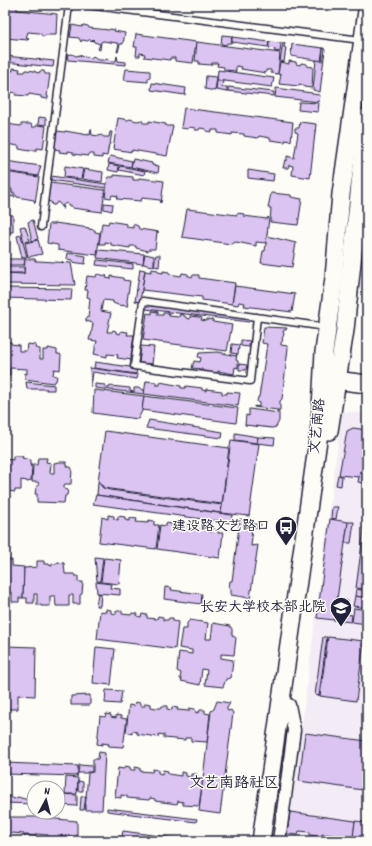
<svg xmlns="http://www.w3.org/2000/svg" width="372" height="846" font-family="Dekko,'LXGW WenKai TC',sans-serif">
  <style>
    .built { fill: #f3ebf6 }
    .building { fill: #dbc3f2; stroke: #22223b }
    .lines { fill: none; stroke-linecap: round; stroke-linejoin: round }
    .lane-casing { stroke: #22223b; stroke-width: 9 }
    .street-casing { stroke: #22223b; stroke-width: 15 }
    .secondary-casing { stroke: #22223b; stroke-width: 20 }
    .lane { stroke: #fdfcf7; stroke-width: 6 }
    .street { stroke: #fdfcf7; stroke-width: 12 }
    .secondary { stroke: #fdfcf7; stroke-width: 17 }
    .labels { text-anchor: middle; dominant-baseline: central; stroke-width: 3; stroke-linejoin: round; paint-order: stroke }
    .street-label { font-size: 14px; fill: #22223b; stroke: #fdfcf7 }
    .poi-label { font-size: 14px; fill: #22223b; stroke: #fdfcf7; text-anchor: end }
    .neighbourhood-label { font-size: 15px; fill: #22223b; stroke: #fdfcf7 }
  </style>
  <rect width="100%" height="100%" fill="#fdfcf7"/>
  <filter id="ink" filterUnits="userSpaceOnUse"><feTurbulence type="fractalNoise" baseFrequency=".025" numOctaves="2"/><feDisplacementMap in="SourceGraphic" scale="8" xChannelSelector="R" yChannelSelector="G"/><feConvolveMatrix kernelMatrix="1 2 1 2 8 2 1 2 1" color-interpolation-filters="sRGB"/></filter>
  <g filter="url(#ink)">
    <!-- built -->
    <path class="built" d="M 342,411 L 367,414 L 367,841 L 287,841 Z"/>
    <!-- building -->
    <g class="building">
      <path d="M 6,5 L 17,5 L 17,10 L 57,14 L 56,35 L 45,35 L 44,37 L 39,33 L 28,32 L 26,38 L 29,39 L 28,40 L 5,38 Z"/>
      <path d="M 72,25 L 82,27 L 83,25 L 88,26 L 89,28 L 109,30 L 110,29 L 115,30 L 114,31 L 125,33 L 123,44 L 120,44 L 118,52 L 117,52 L 119,44 L 117,43 L 103,41 L 101,42 L 100,50 L 98,49 L 100,44 L 94,42 L 93,39 L 91,41 L 90,39 L 88,41 L 82,40 L 81,42 L 79,38 L 70,37 Z"/>
      <path d="M 136,34 L 196,42 L 193,63 L 175,61 L 175,58 L 170,58 L 170,60 L 144,57 L 145,54 L 140,53 L 140,56 L 136,56 L 137,47 L 134,47 Z"/>
      <path d="M 222,35 L 232,36 L 231,43 L 227,43 L 226,45 L 221,44 Z"/>
      <path d="M 232,37 L 269,42 L 268,47 L 232,42 Z"/>
      <path d="M 197,42 L 280,53 L 278,74 L 271,73 L 271,70 L 266,70 L 266,73 L 241,69 L 242,67 L 236,66 L 236,71 L 224,70 L 224,67 L 217,66 L 218,63 L 212,63 L 211,65 L 199,64 L 199,61 L 195,61 Z"/>
      <path d="M 269,42 L 281,43 L 280,52 L 274,51 L 275,49 L 269,48 Z"/>
      <path d="M 283,43 L 285,43 L 284,47 L 286,48 L 284,62 L 280,61 Z"/>
      <path d="M 292,44 L 323,48 L 321,61 L 291,56 Z"/>
      <path d="M 323,48 L 325,49 L 320,92 L 313,90 L 316,60 L 322,61 Z"/>
      <path d="M 72,54 L 76,56 L 80,55 L 81,56 L 91,58 L 93,56 L 99,60 L 105,60 L 106,58 L 112,61 L 116,61 L 117,56 L 118,61 L 126,62 L 126,65 L 68,60 L 67,55 Z"/>
      <path d="M 5,56 L 54,61 L 53,67 L 5,62 Z"/>
      <path d="M 289,61 L 296,62 L 296,64 L 300,65 L 301,63 L 307,64 L 307,66 L 313,67 L 312,88 L 304,87 L 304,85 L 299,84 L 299,86 L 279,84 L 281,75 L 278,74 L 280,62 L 289,64 Z"/>
      <path d="M 5,68 L 8,68 L 8,70 L 13,71 L 13,68 L 20,69 L 19,72 L 25,72 L 26,70 L 35,71 L 35,72 L 39,73 L 40,71 L 44,71 L 45,74 L 50,74 L 47,96 L 48,96 L 48,99 L 41,98 L 41,96 L 29,94 L 28,96 L 15,95 L 16,93 L 10,92 L 10,94 L 5,94 Z"/>
      <path d="M 126,69 L 150,71 L 150,78 L 148,78 L 148,82 L 124,80 Z"/>
      <path d="M 218,70 L 274,78 L 272,87 L 217,80 Z"/>
      <path d="M 206,76 L 217,77 L 215,91 L 205,89 Z"/>
      <path d="M 217,81 L 223,81 L 222,87 L 227,87 L 227,92 L 216,90 Z"/>
      <path d="M 152,83 L 186,88 L 185,95 L 151,90 Z"/>
      <path d="M 228,87 L 274,92 L 274,96 L 228,91 Z"/>
      <path d="M 276,88 L 312,93 L 312,94 L 320,95 L 319,102 L 275,97 Z"/>
      <path d="M 299,102 L 319,103 L 318,112 L 298,110 Z"/>
      <path d="M 184,108 L 293,122 L 291,141 L 285,140 L 285,142 L 270,140 L 270,138 L 259,136 L 258,138 L 244,136 L 244,134 L 232,133 L 232,135 L 218,133 L 218,130 L 212,130 L 212,132 L 206,131 L 206,129 L 200,128 L 199,130 L 195,130 L 195,128 L 189,127 L 188,129 L 181,128 Z"/>
      <path d="M 39,117 L 46,118 L 46,125 L 38,124 Z"/>
      <path d="M 118,118 L 128,120 L 130,119 L 137,121 L 142,120 L 143,123 L 149,123 L 149,121 L 166,124 L 166,126 L 173,126 L 167,156 L 132,150 L 132,152 L 113,149 Z"/>
      <path d="M 5,121 L 9,121 L 9,124 L 13,125 L 21,126 L 21,124 L 31,124 L 32,127 L 36,127 L 37,125 L 46,126 L 43,149 L 37,148 L 37,150 L 30,150 L 30,151 L 19,149 L 19,146 L 6,144 L 5,148 Z"/>
      <path d="M 300,122 L 316,124 L 310,178 L 292,175 L 293,166 L 289,165 L 288,168 L 283,168 L 285,160 L 287,161 L 287,156 L 294,158 L 298,133 L 295,132 L 295,128 L 299,128 Z"/>
      <path d="M 91,129 L 92,135 L 99,136 L 101,135 L 104,137 L 109,137 L 110,132 L 112,132 L 110,144 L 109,144 L 107,156 L 102,155 L 102,158 L 94,157 L 94,154 L 88,154 L 88,156 L 73,154 L 73,152 L 68,151 L 68,153 L 59,152 L 60,150 L 54,149 L 57,131 L 65,132 L 65,131 L 88,135 L 88,134 L 90,135 Z"/>
      <path d="M 110,156 L 132,161 L 131,167 L 108,163 Z"/>
      <path d="M 133,159 L 152,163 L 152,165 L 159,166 L 158,173 L 131,167 Z"/>
      <path d="M 5,161 L 41,166 L 38,176 L 5,171 Z"/>
      <path d="M 109,164 L 119,166 L 118,172 L 108,170 Z"/>
      <path d="M 65,166 L 83,169 L 81,179 L 64,177 Z"/>
      <path d="M 120,166 L 145,171 L 144,175 L 119,170 Z"/>
      <path d="M 84,169 L 103,172 L 102,182 L 82,179 Z"/>
      <path d="M 248,170 L 274,174 L 273,181 L 248,178 Z"/>
      <path d="M 5,172 L 39,177 L 35,203 L 34,200 L 17,197 L 7,183 L 7,180 L 6,181 L 5,180 Z"/>
      <path d="M 114,175 L 133,177 L 133,180 L 139,180 L 139,178 L 164,181 L 161,203 L 160,200 L 142,198 L 141,201 L 117,199 L 118,196 L 112,195 L 111,198 L 105,197 L 108,177 L 114,177 Z"/>
      <path d="M 51,176 L 106,184 L 106,188 L 50,180 Z"/>
      <path d="M 5,182 L 15,197 L 6,196 L 5,194 Z"/>
      <path d="M 50,183 L 105,190 L 102,212 L 72,208 L 72,206 L 68,206 L 68,204 L 66,203 L 62,206 L 64,207 L 63,209 L 62,209 L 63,208 L 59,203 L 57,202 L 55,205 L 52,205 L 51,202 L 47,201 Z"/>
      <path d="M 271,193 L 291,195 L 291,197 L 302,199 L 298,225 L 270,222 L 271,208 L 268,208 Z"/>
      <path d="M 104,203 L 113,204 L 112,211 L 104,209 Z"/>
      <path d="M 187,209 L 237,215 L 237,213 L 244,214 L 244,216 L 267,219 L 268,217 L 269,218 L 266,243 L 256,242 L 256,246 L 236,242 L 231,244 L 182,237 Z"/>
      <path d="M 5,214 L 13,215 L 13,232 L 7,232 L 6,229 L 5,229 Z"/>
      <path d="M 33,220 L 38,239 L 32,241 L 28,222 Z"/>
      <path d="M 109,221 L 127,224 L 127,227 L 133,228 L 133,224 L 138,226 L 139,229 L 159,232 L 157,232 L 155,249 L 149,249 L 148,251 L 136,248 L 136,246 L 130,246 L 130,248 L 111,245 L 111,243 L 105,242 L 105,244 L 99,244 L 102,223 L 108,224 Z"/>
      <path d="M 55,223 L 89,228 L 89,229 L 95,230 L 95,232 L 100,233 L 97,255 L 58,250 L 58,245 L 47,243 L 49,224 L 55,224 Z"/>
      <path d="M 25,226 L 30,241 L 24,242 L 20,227 Z"/>
      <path d="M 21,235 L 27,257 L 22,258 L 17,236 Z"/>
      <path d="M 267,236 L 296,243 L 292,267 L 261,263 L 263,251 L 265,251 Z"/>
      <path d="M 38,240 L 42,254 L 28,257 L 25,243 Z"/>
      <path d="M 99,250 L 144,254 L 143,264 L 97,258 Z"/>
      <path d="M 68,253 L 86,256 L 85,264 L 72,262 L 72,260 L 67,259 Z"/>
      <path d="M 145,254 L 154,256 L 154,266 L 143,264 Z"/>
      <path d="M 156,255 L 160,255 L 159,267 L 154,266 Z"/>
      <path d="M 5,259 L 25,259 L 24,265 L 5,265 Z"/>
      <path d="M 25,259 L 35,259 L 35,261 L 38,261 L 71,263 L 75,285 L 6,284 L 6,273 L 24,274 Z"/>
      <path d="M 97,260 L 133,264 L 133,269 L 96,265 Z"/>
      <rect x="5" y="267" width="19" height="6"/>
      <path d="M 140,269 L 145,270 L 140,302 L 135,301 Z"/>
      <path d="M 152,269 L 158,270 L 158,272 L 163,273 L 163,271 L 169,272 L 169,274 L 181,276 L 182,273 L 188,274 L 188,276 L 190,276 L 192,277 L 193,275 L 199,275 L 199,278 L 235,283 L 232,304 L 202,300 L 202,297 L 142,290 L 145,271 L 151,272 Z"/>
      <path d="M 97,274 L 107,276 L 106,278 L 111,279 L 111,276 L 123,278 L 123,280 L 130,281 L 127,301 L 128,306 L 118,305 L 113,303 L 113,301 L 103,300 L 101,311 L 111,313 L 107,332 L 112,332 L 113,330 L 116,331 L 116,333 L 120,334 L 121,331 L 128,332 L 127,335 L 134,335 L 131,356 L 132,356 L 132,360 L 117,358 L 118,355 L 107,354 L 107,357 L 94,354 L 97,341 L 89,340 L 90,336 L 91,336 L 93,323 L 86,321 L 86,318 L 88,318 L 90,298 L 87,297 L 88,290 L 85,290 L 87,276 L 96,277 Z"/>
      <path d="M 235,286 L 295,294 L 292,312 L 244,306 L 245,303 L 239,302 L 238,305 L 232,304 Z"/>
      <path d="M 5,288 L 72,289 L 71,300 L 5,298 Z"/>
      <path d="M 146,303 L 251,318 L 249,322 L 146,309 Z"/>
      <path d="M 152,311 L 158,312 L 158,315 L 163,315 L 163,313 L 169,313 L 169,316 L 179,317 L 180,314 L 185,316 L 186,318 L 190,319 L 190,316 L 199,317 L 202,318 L 201,320 L 207,321 L 207,319 L 213,320 L 213,322 L 232,325 L 227,351 L 143,340 L 147,313 L 152,314 Z"/>
      <path d="M 264,327 L 287,328 L 286,330 L 284,330 L 283,332 L 284,334 L 282,339 L 283,340 L 281,343 L 281,345 L 287,346 L 288,348 L 282,399 L 280,401 L 280,411 L 278,410 L 278,412 L 278,410 L 254,407 L 254,406 L 259,407 L 259,403 L 257,402 L 258,397 L 259,397 L 265,358 L 267,344 L 262,343 Z"/>
      <path d="M 241,340 L 250,341 L 249,347 L 241,346 Z"/>
      <path d="M 5,341 L 11,342 L 11,344 L 19,345 L 19,351 L 26,351 L 27,344 L 36,345 L 35,348 L 40,349 L 40,359 L 43,359 L 43,350 L 48,350 L 48,348 L 57,350 L 57,354 L 60,354 L 61,355 L 60,370 L 54,369 L 53,375 L 57,376 L 56,381 L 53,383 L 25,379 L 25,373 L 27,374 L 27,369 L 10,368 L 10,375 L 5,375 Z"/>
      <path d="M 232,344 L 240,345 L 239,346 L 238,354 L 231,353 Z"/>
      <path d="M 141,346 L 154,347 L 152,364 L 139,363 Z"/>
      <path d="M 218,352 L 236,356 L 237,354 L 236,360 L 238,361 L 238,368 L 235,367 L 234,374 L 218,371 L 217,374 L 202,372 L 202,369 L 192,368 L 194,361 L 200,362 L 201,358 L 198,357 L 199,353 Z"/>
      <path d="M 95,362 L 137,368 L 136,374 L 94,368 Z"/>
      <path d="M 239,364 L 247,365 L 246,370 L 239,370 Z"/>
      <path d="M 90,368 L 138,375 L 137,379 L 93,372 L 91,387 Z"/>
      <path d="M 146,381 L 156,382 L 156,385 L 160,385 L 160,382 L 181,386 L 181,388 L 185,388 L 186,386 L 202,388 L 202,390 L 206,391 L 206,389 L 222,391 L 222,394 L 227,394 L 227,392 L 240,393 L 238,406 L 144,394 Z"/>
      <path d="M 26,382 L 54,385 L 54,390 L 46,390 L 47,389 L 27,389 Z"/>
      <path d="M 95,384 L 105,385 L 105,387 L 109,388 L 110,386 L 130,388 L 130,391 L 134,392 L 134,388 L 138,388 L 144,390 L 144,394 L 95,388 Z"/>
      <path d="M 94,390 L 144,396 L 142,411 L 138,419 L 93,413 Z"/>
      <path d="M 144,396 L 238,408 L 236,423 L 142,410 Z"/>
      <path d="M 249,409 L 279,413 L 279,421 L 276,427 L 272,428 L 245,425 L 246,415 L 249,416 Z"/>
      <path d="M 149,420 L 223,432 L 222,438 L 146,428 Z"/>
      <path d="M 353,428 L 367,430 L 367,472 L 360,471 L 359,477 L 339,475 L 347,431 Z"/>
      <path d="M 105,431 L 229,448 L 222,504 L 103,488 L 103,486 L 102,486 L 98,481 Z"/>
      <path d="M 235,433 L 258,437 L 257,443 L 235,440 Z"/>
      <path d="M 258,437 L 275,438 L 274,445 L 257,443 Z"/>
      <path d="M 231,440 L 259,444 L 249,516 L 221,513 Z"/>
      <path d="M 13,456 L 23,456 L 22,458 L 30,460 L 30,465 L 32,465 L 30,466 L 32,467 L 31,481 L 27,482 L 27,481 L 21,480 L 21,490 L 15,490 L 15,492 L 7,491 L 7,481 L 5,481 L 5,459 L 13,460 Z"/>
      <path d="M 38,458 L 47,458 L 46,462 L 51,463 L 50,473 L 54,473 L 54,463 L 59,462 L 66,462 L 68,467 L 71,467 L 72,469 L 71,484 L 65,484 L 64,485 L 64,489 L 68,490 L 67,495 L 65,496 L 64,503 L 37,502 L 37,494 L 35,494 L 36,488 L 39,485 L 38,482 L 32,482 L 33,465 L 37,465 Z"/>
      <path d="M 360,472 L 367,473 L 367,484 L 358,482 Z"/>
      <path d="M 338,475 L 342,476 L 341,486 L 336,485 Z"/>
      <path d="M 98,482 L 103,488 L 110,490 L 222,505 L 221,513 L 97,495 Z"/>
      <path d="M 96,495 L 232,515 L 231,523 L 93,504 Z"/>
      <path d="M 332,507 L 338,507 L 336,519 L 331,518 Z"/>
      <path d="M 108,515 L 114,516 L 114,519 L 118,520 L 118,516 L 125,517 L 125,520 L 130,521 L 130,518 L 137,519 L 136,522 L 148,523 L 149,520 L 154,521 L 154,525 L 159,525 L 156,549 L 99,542 L 102,517 L 108,519 Z"/>
      <path d="M 240,519 L 253,521 L 254,524 L 260,525 L 261,523 L 260,528 L 255,527 L 251,530 L 252,537 L 251,546 L 258,545 L 250,598 L 231,595 L 231,589 L 229,588 L 230,581 L 232,581 Z"/>
      <path d="M 330,519 L 348,522 L 334,620 L 317,618 Z"/>
      <path d="M 365,521 L 367,521 L 367,589 L 356,588 Z"/>
      <path d="M 348,522 L 354,522 L 351,543 L 345,543 Z"/>
      <path d="M 166,523 L 172,524 L 172,527 L 183,528 L 184,525 L 190,526 L 190,529 L 200,530 L 201,528 L 207,528 L 207,531 L 212,532 L 213,529 L 215,529 L 218,530 L 218,533 L 223,533 L 220,558 L 157,549 L 160,525 L 166,526 Z"/>
      <path d="M 95,557 L 103,558 L 100,582 L 97,581 Z"/>
      <path d="M 104,558 L 121,560 L 119,584 L 101,582 Z"/>
      <path d="M 5,560 L 12,560 L 12,566 L 24,567 L 23,598 L 19,598 L 19,602 L 12,602 L 12,593 L 9,593 L 9,603 L 5,604 Z"/>
      <path d="M 37,561 L 44,561 L 44,564 L 49,564 L 49,565 L 52,566 L 52,563 L 55,564 L 58,562 L 64,563 L 65,574 L 74,574 L 75,576 L 78,576 L 78,582 L 83,582 L 82,594 L 80,595 L 80,604 L 73,604 L 73,595 L 69,595 L 69,606 L 56,606 L 55,596 L 51,596 L 49,597 L 50,598 L 50,606 L 41,606 L 41,605 L 37,605 L 37,594 L 34,594 L 34,603 L 27,603 L 27,598 L 23,598 L 24,568 L 37,567 Z"/>
      <path d="M 96,582 L 111,584 L 110,588 L 120,589 L 120,595 L 97,593 Z"/>
      <path d="M 165,587 L 172,588 L 171,590 L 202,594 L 201,604 L 164,599 Z"/>
      <path d="M 356,589 L 367,591 L 367,598 L 355,596 Z"/>
      <path d="M 98,593 L 101,594 L 100,606 L 96,606 Z"/>
      <path d="M 355,596 L 367,598 L 366,608 L 353,606 Z"/>
      <path d="M 337,599 L 348,601 L 346,614 L 352,615 L 351,622 L 334,620 Z"/>
      <path d="M 354,608 L 367,610 L 367,624 L 352,622 Z"/>
      <path d="M 106,609 L 111,610 L 111,613 L 116,614 L 116,611 L 122,611 L 122,614 L 131,615 L 132,613 L 138,614 L 137,616 L 141,617 L 142,614 L 147,615 L 147,618 L 157,619 L 158,616 L 163,617 L 163,620 L 168,620 L 169,618 L 173,618 L 173,621 L 178,622 L 175,649 L 97,639 L 100,611 L 106,612 Z"/>
      <path d="M 190,620 L 208,623 L 206,639 L 211,639 L 213,623 L 230,626 L 232,629 L 232,635 L 236,638 L 234,655 L 221,654 L 221,658 L 233,660 L 231,678 L 226,679 L 223,687 L 205,685 L 207,670 L 202,669 L 200,685 L 181,681 L 182,679 L 180,679 L 181,673 L 177,671 L 179,652 L 192,654 L 192,650 L 179,648 L 182,629 L 187,629 L 187,623 Z"/>
      <path d="M 323,637 L 327,637 L 319,696 L 315,695 Z"/>
      <path d="M 328,637 L 364,641 L 356,701 L 320,696 Z"/>
      <path d="M 5,646 L 36,647 L 35,696 L 18,695 L 18,709 L 5,709 Z"/>
      <path d="M 96,647 L 115,649 L 111,685 L 93,683 Z"/>
      <path d="M 106,690 L 122,691 L 120,704 L 105,703 Z"/>
      <path d="M 90,695 L 90,705 L 71,705 L 71,696 Z"/>
      <path d="M 217,701 L 230,703 L 227,708 L 227,710 L 229,711 L 231,710 L 233,713 L 220,814 L 199,811 L 211,711 L 214,709 Z"/>
      <path d="M 135,702 L 140,703 L 140,706 L 145,706 L 145,703 L 151,704 L 151,707 L 156,708 L 161,708 L 162,706 L 167,706 L 167,709 L 172,710 L 172,707 L 178,708 L 177,710 L 189,711 L 189,708 L 195,709 L 196,713 L 199,712 L 200,710 L 205,710 L 205,713 L 210,714 L 207,742 L 191,741 L 191,738 L 185,738 L 185,740 L 164,738 L 164,735 L 159,734 L 158,737 L 137,734 L 137,732 L 132,731 L 132,734 L 126,732 L 129,705 L 134,706 Z"/>
      <path d="M 106,714 L 111,715 L 111,717 L 116,718 L 116,715 L 121,716 L 121,718 L 127,719 L 123,747 L 108,746 L 109,744 L 102,743 L 102,745 L 97,744 L 100,716 L 105,717 Z"/>
      <path d="M 305,733 L 367,741 L 367,759 L 363,790 L 299,781 Z"/>
      <path d="M 99,752 L 105,753 L 102,810 L 85,810 L 88,773 L 93,772 L 93,759 L 98,759 Z"/>
      <path d="M 5,763 L 78,766 L 78,774 L 76,775 L 78,776 L 5,774 Z"/>
      <path d="M 79,765 L 92,766 L 92,772 L 87,772 L 87,773 L 78,773 Z"/>
      <path d="M 125,766 L 130,767 L 130,769 L 132,770 L 135,770 L 135,767 L 140,768 L 140,771 L 152,772 L 153,769 L 158,770 L 158,773 L 162,774 L 163,770 L 168,771 L 168,774 L 181,776 L 181,772 L 186,773 L 186,776 L 191,777 L 191,774 L 197,774 L 197,777 L 203,778 L 199,806 L 183,805 L 183,802 L 178,801 L 177,804 L 155,801 L 155,799 L 150,798 L 149,800 L 127,798 L 127,796 L 121,795 L 121,798 L 115,797 L 118,768 L 124,769 Z"/>
      <path d="M 66,777 L 78,778 L 77,794 L 65,794 Z"/>
      <path d="M 78,781 L 83,782 L 83,791 L 78,791 Z"/>
      <path d="M 29,793 L 29,799 L 34,800 L 34,804 L 5,803 L 5,794 L 14,799 L 18,797 L 28,800 Z"/>
      <path d="M 58,794 L 77,795 L 77,806 L 58,805 Z"/>
      <path d="M 86,796 L 84,810 L 80,810 L 81,797 Z"/>
      <path d="M 107,808 L 197,819 L 196,822 L 107,811 Z"/>
      <path d="M 290,812 L 355,821 L 353,840 L 339,838 L 339,836 L 322,834 L 322,837 L 310,835 L 310,832 L 299,831 L 298,835 L 287,834 Z"/>
      <path d="M 40,816 L 46,818 L 77,821 L 77,838 L 73,839 L 72,836 L 60,836 L 59,838 L 48,837 L 48,835 L 36,834 L 36,836 L 26,835 L 26,836 L 24,836 L 24,834 L 12,833 L 11,835 L 5,834 L 8,817 L 39,817 Z"/>
      <path d="M 364,820 L 367,820 L 367,837 L 364,836 L 364,839 L 353,837 L 355,821 L 363,822 Z"/>
      <path d="M 123,831 L 196,841 L 121,841 Z"/>
    </g>
    <g class="lines">
      <!-- lane casing -->
      <g class="lane-casing">
        <g id="lane">
          <path d="M 87,5 L 361,40"/>
          <path d="M 41,227 L 69,5"/>
          <path d="M 257,317 L 250,381 L 134,366 L 143,301 L 326,327"/>
        </g>
      </g>
      <!-- street casing -->
      <g class="street-casing">
        <path id="street" d="M 279,841 L 294,730 L 289,705"/>
      </g>
      <!-- secondary casing -->
      <g class="secondary-casing">
        <g id="secondary">
          <path d="M 327,379 L 367,384"/>
          <path d="M 329,431 L 345,330 L 367,117"/>
          <path d="M 261,841 L 320,426 L 324,352 L 334,278 L 341,194 L 367,11"/>
        </g>
      </g>
      <!-- lane -->
      <use href="#lane" class="lane"/>
      <!-- street -->
      <use href="#street" class="street"/>
      <!-- secondary -->
      <use href="#secondary" class="secondary"/>
    </g>
  </g>
  <!-- icons -->
  <defs>
    <g id="bus-pin" transform="scale(1.15)"><path d="M0 17L-7.5 6A9.5 9.5 0 1 1 7.5 6Z" fill="#22223b" stroke="#fdfcf7"/><path d="M-5-6H5V4H4V6H2V4H-2V6H-4V4H-5ZM-3.5-4V0h7V-4ZM-3.5 1.2v1.5H-2V1.2ZM2 1.2v1.5H3.5V1.2Z" fill="#fff"/></g>
    <g id="university-pin" transform="scale(1.15)"><path d="M0 17L-7.5 6A9.5 9.5 0 1 1 7.5 6Z" fill="#22223b" stroke="#fdfcf7"/><path d="M0-5L7-2L0 1L-7-2ZM-4 1L0 2.5L4 1V4Q0 6-4 4Z" fill="#fff"/></g>
  </defs>
  <g fill-rule="evenodd">
    <use href="#bus-pin" x="286" y="527"/>
    <use href="#university-pin" x="341" y="608"/>
  </g>
  <g class="labels">
    <!-- street labels -->
    <g class="street-label">
      <text transform="translate(318 426) rotate(-84)">文艺南路</text>
    </g>
    <!-- poi labels -->
    <g class="poi-label">
      <text x="270" y="527">建设路文艺路口</text>
      <text x="326" y="608">长安大学校本部北院</text>
    </g>
    <!-- neighbourhood labels -->
    <g class="neighbourhood-label">
      <text x="234" y="784">文艺南路社区</text>
    </g>
  </g>
  <!-- margin -->
  <rect width="372" height="846" fill="none" stroke="#fdfcf7" stroke-width="20"/>
  <rect x="10" y="10" width="352" height="826" fill="none" stroke="#22223b" stroke-width="1.5" filter="url(#ink)"/>
  <!-- north arrow -->
  <g transform="translate(46 800) rotate(7)"><circle r="19" fill="#fdfcf7" stroke="#a5a5ac"/>
  <path d="M0-3L7 15L0 10L-7 15Z" fill="#22223b"/>
  <text y="-6" font-size="11" font-weight="bold" text-anchor="middle" fill="#22223b">N</text>
  </g>
</svg>
